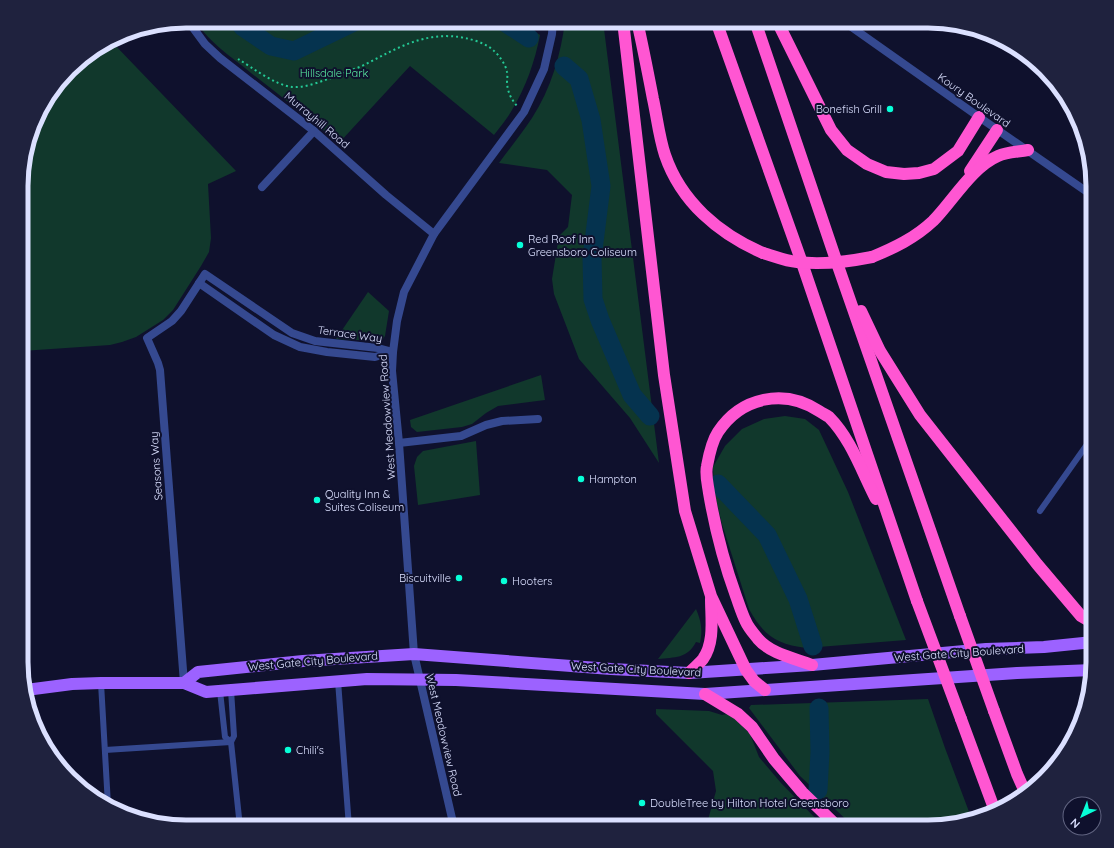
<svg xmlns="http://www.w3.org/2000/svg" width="1114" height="848" font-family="Quicksand,sans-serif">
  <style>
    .green { fill: #11382c }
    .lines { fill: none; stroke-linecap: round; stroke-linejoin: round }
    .river { stroke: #05334f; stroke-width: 19 }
    .path { stroke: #24c995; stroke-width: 2; stroke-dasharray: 2 3; stroke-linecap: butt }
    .service { stroke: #354990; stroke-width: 6 }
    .minor { stroke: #354990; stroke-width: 8 }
    .tertiary { stroke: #354990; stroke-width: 8 }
    .primary { stroke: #9c62ff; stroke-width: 12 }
    .motorway { stroke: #ff56d2; stroke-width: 12 }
    .motorway-bridge { stroke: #ff56d2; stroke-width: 12 }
    .poi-dot { fill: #07ffd8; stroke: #0f112d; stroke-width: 1.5 }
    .labels { text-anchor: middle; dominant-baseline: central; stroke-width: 4; stroke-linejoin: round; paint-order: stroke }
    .park-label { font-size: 11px; fill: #5aeca2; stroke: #0f112d }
    .street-label { font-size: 11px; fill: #dbe0ff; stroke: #0f112d }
    .poi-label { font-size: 11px; fill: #dbe0ff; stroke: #0f112d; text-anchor: start }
    .rim { fill: none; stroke: #dbe0ff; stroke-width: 5 }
  </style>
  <rect width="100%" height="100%" fill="#0f112d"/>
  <!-- green -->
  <g class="green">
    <path d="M 196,21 L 518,21 L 540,35 C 535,61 526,87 512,110 C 507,119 500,127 494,135 L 410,66 L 339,143 C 310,120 281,96 251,73 C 231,56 210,44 196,21 Z"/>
    <path d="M 565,21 L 603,21 L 659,463 L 630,418 L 579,359 L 554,294 L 552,279 L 559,236 L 568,227 L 572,195 L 547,170 L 499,163 C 510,148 522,133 532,118 C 551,89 561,54 565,21 Z"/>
    <path d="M 112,42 L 236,171 L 208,184 L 211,238 L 209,252 L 201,266 L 173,310 L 163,320 L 136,337 L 122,342 L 110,345 L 22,351 L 22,165 L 43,104 L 78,62 Z"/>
    <path d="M 368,292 L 389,311 L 385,336 L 383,339 L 379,341 L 336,339 Z"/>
    <path d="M 541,375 L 545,400 L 498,406 L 486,413 L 472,424 L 462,427 L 417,432 L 411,427 L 410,420 Z"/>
    <path d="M 785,416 L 805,419 L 819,430 L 848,492 L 906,640 L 806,648 C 776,644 764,636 749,609 L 722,524 L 714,491 L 713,467 L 725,446 L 742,429 L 764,419 Z"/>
    <path d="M 476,441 L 480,495 L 418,505 L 414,466 L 417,457 L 423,451 Z"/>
    <path d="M 696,609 C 701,621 703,630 700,643 L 696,642 C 687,659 675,657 658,659 Z"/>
    <path d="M 928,699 L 945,748 L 971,817 L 928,827 L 854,827 L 800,776 L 749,708 L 751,705 Z"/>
    <path d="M 656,709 L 709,711 L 722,715 L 727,714 L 733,717 L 750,734 L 759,757 L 781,783 L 824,827 L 706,827 L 716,791 L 713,771 L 656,714 Z"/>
  </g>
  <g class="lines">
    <!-- river -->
    <g class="river">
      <path d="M 238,21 L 243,27 L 271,46 L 294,51 L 356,21"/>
      <path d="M 503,21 L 529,38"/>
      <path d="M 564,66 L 579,79 L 591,120 L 601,186 L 592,258 L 593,299 L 600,320 L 632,395 L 650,416"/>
      <path d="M 718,484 L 767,535 L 798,599 L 813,646"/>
      <path d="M 818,790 L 820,752 L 819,708"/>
    </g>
    <!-- path -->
    <path class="path" d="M 238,59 C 253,68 275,85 292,87 C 305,88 319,82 331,78 C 341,74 352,70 362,66 C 396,49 425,30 465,38 C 474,40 485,43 493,50 C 499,55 506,65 507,72 C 508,75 507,78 507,81 C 507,91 511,99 517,106"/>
    <!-- service -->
    <g class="service">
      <path d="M 1040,511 L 1093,436"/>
      <path d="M 338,681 L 349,827"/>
      <path d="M 101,683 L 108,805"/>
      <path d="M 231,690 L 234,736 L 231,742 L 240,827"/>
      <path d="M 220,691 L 225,737 L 231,742"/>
      <path d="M 105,750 L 231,742"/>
    </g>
    <!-- minor -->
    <g class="minor">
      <path d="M 188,21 L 205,44 L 220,58 L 314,131 L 386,195 L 434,234"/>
      <path d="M 262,187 L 314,131"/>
      <path d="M 199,283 L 274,335 L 300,347 L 327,352 L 375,357 L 392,352"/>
      <path d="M 399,443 L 461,436 L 486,425 L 502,421 L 538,419"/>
      <path d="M 184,683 L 160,370 L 158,363 L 147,338 L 172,321 L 181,311 L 205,274 L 292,333 L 315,341 L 378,348 L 393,352"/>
    </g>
    <!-- tertiary -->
    <g class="tertiary">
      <path d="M 843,21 L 979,117 L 1093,196"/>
      <path d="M 454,827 L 414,654 L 399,443 L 392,371 L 393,352 L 397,321 L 404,292 L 434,234 L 524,112 L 544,69 L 552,34 L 553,21"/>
    </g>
    <!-- primary -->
    <g class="primary">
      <path d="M 184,683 L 198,672 L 303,661 L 414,654 L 611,669 L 689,673 L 812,665 L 986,649 L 1044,647 L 1093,642"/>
      <path d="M 26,690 L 72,684 L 101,683 L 184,683 L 206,692 L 367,679 L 456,680 L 705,694 L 1017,673 L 1093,670"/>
    </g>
    <!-- motorway -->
    <g class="motorway">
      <path d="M 623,21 L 664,375 L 685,511 L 711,596 L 746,670 L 754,681 L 765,690"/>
      <path d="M 637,21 C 643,47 648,73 653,99 C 657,117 659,137 665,155 C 681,202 719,234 763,253"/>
      <path d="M 716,21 L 801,260 L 917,601"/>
      <path d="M 755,21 L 837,263 L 960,616"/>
      <path d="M 777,21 L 831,130 L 847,150 L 867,164 L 886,172 L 904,174 L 919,173 L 934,169 L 958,151 L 979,117"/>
      <path d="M 970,171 L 997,130"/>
      <path d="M 872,257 C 894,248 915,238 933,221 C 952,202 972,167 998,156 C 1007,152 1018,152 1028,150"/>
      <path d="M 861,311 L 880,351 L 920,415 L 1037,564 L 1081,616 L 1093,623"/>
      <path d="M 812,665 C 794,658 771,654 758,639 C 754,634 748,627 746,622 C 742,614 739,604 736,596 C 724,563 715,528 709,493 C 708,485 705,475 707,466 C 709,455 712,441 718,432 C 741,397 784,388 819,411 C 822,413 826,415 829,417 C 851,439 862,472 876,499"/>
      <path d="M 689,673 C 694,668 699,664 703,659 C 715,642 711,618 711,599"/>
      <path d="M 705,694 L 738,714 L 752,727 L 774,759 L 802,792 L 838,827"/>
      <path d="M 994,711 L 1017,774 L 1025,792"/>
      <path d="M 961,719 L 995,811"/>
    </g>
    <!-- motorway-bridge -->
    <g class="motorway-bridge">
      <path d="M 763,253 C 774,256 785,261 797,262 C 822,265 847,262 872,257"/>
      <path d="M 917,601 L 961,719"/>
      <path d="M 960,616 L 994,711"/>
    </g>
  </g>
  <!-- markers -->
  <g class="poi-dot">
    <circle cx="890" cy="109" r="4"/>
    <circle cx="520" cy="245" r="4"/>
    <circle cx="581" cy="479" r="4"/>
    <circle cx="317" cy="500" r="4"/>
    <circle cx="459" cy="578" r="4"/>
    <circle cx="504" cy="581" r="4"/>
    <circle cx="288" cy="750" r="4"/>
    <circle cx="642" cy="803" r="4"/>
  </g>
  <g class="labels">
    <!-- park labels -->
    <g class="park-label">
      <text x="334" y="73">Hillsdale Park</text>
    </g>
    <!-- street labels -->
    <g class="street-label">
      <text transform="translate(974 100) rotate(35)">Koury Boulevard</text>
      <text transform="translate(317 120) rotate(40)">Murrayhill Road</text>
      <text transform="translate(350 334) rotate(8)">Terrace Way</text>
      <text transform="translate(387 417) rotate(-94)">West Meadowview Road</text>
      <text transform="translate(156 466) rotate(-94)">Seasons Way</text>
      <text transform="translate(959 653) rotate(-4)">West Gate City Boulevard</text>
      <text transform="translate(313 661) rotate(-5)">West Gate City Boulevard</text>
      <text transform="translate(636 669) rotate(3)">West Gate City Boulevard</text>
      <text transform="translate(444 735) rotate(77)">West Meadowview Road</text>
    </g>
    <!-- poi labels -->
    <g class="poi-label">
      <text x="882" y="109" text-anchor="end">Bonefish Grill</text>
      <text x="528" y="239">Red Roof Inn<tspan x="528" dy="13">Greensboro Coliseum</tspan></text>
      <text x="589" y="479">Hampton</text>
      <text x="325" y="494">Quality Inn &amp;<tspan x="325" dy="13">Suites Coliseum</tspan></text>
      <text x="451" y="578" text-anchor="end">Biscuitville</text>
      <text x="512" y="581">Hooters</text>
      <text x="296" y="750">Chili's</text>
      <text x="650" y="803">DoubleTree by Hilton Hotel Greensboro</text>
    </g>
  </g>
  <!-- crop -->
  <path d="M0 0H1114V848H0ZM186 28H928A158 158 0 0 1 1086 186V662A158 158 0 0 1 928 820H186A158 158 0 0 1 28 662V186A158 158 0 0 1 186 28Z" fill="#1f223e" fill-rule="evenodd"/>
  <path class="rim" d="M186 28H928A158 158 0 0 1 1086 186V662A158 158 0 0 1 928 820H186A158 158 0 0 1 28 662V186A158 158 0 0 1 186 28Z"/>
  <!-- north arrow -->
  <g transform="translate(1082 816) rotate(223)"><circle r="19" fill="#0f112d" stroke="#616481"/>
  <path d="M0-3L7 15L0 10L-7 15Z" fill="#07ffd8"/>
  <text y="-6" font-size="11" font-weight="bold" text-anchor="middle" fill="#dbe0ff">N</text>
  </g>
</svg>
